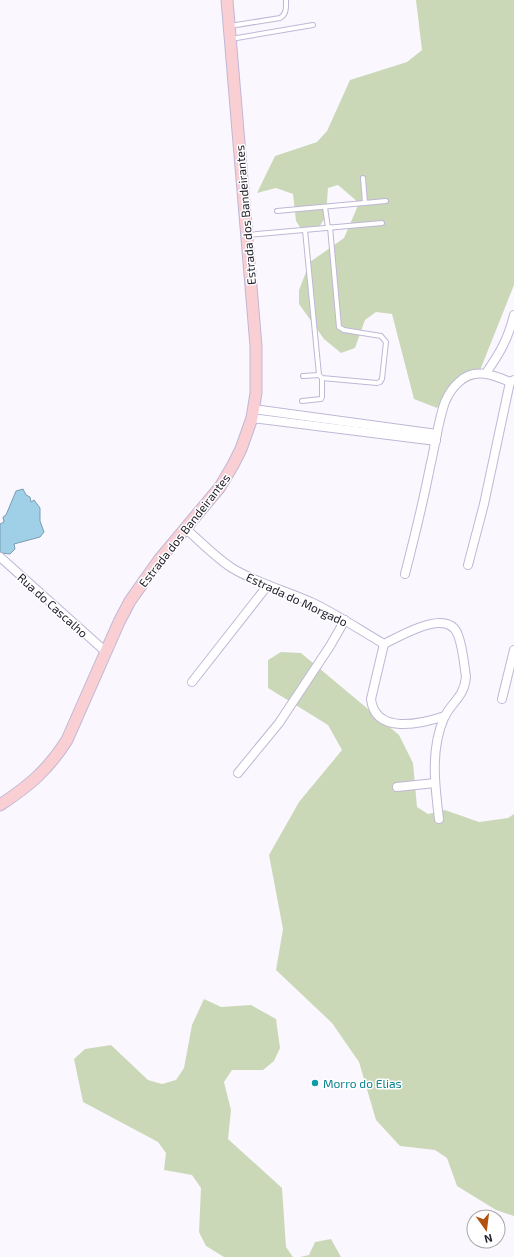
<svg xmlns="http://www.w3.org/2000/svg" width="514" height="1257" font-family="'Exo 2',sans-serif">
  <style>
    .green { fill: #cbd8b8 }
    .water { fill: #9fd0e8; stroke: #7a9cb0 }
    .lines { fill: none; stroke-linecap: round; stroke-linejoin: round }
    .lane-casing { stroke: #bfb7d6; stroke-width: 6 }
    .street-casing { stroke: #bfb7d6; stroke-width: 10 }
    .secondary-casing { stroke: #bfb7d6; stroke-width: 13 }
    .lane { stroke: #fff; stroke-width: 4 }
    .street { stroke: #fff; stroke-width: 8 }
    .secondary { stroke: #facfd4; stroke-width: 11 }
    .culture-dot { fill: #0f9aa8; stroke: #fff; stroke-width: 1.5 }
    .labels { text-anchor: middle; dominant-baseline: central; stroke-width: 3; stroke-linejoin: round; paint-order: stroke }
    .street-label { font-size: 12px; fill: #25222e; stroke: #fff }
    .culture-label { font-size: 12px; fill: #0d838f; stroke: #fff; text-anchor: start }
  </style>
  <rect width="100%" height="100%" fill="#faf8fe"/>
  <!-- green -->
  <g class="green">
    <path d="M 416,0 L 514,0 L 514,285 L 477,378 L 453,388 L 437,408 L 414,399 L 392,314 L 376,312 L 365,320 L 355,348 L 341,353 L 324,339 L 299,304 L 299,290 L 310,262 L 344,238 L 359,203 L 338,185 L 328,188 L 326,216 L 318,229 L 304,233 L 296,221 L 293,194 L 276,188 L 257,193 L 275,156 L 317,142 L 327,131 L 350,80 L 407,62 L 422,50 Z"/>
    <path d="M 281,652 L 301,653 L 399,735 L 413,763 L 417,807 L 428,814 L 445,810 L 479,822 L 508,818 L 514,814 L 514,1216 L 496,1210 L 457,1186 L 447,1158 L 435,1150 L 400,1146 L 376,1120 L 359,1062 L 332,1023 L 276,970 L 283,929 L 269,855 L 299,802 L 342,750 L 328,725 L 268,688 L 268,660 Z"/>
    <path d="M 204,999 L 221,1007 L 251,1005 L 276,1019 L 280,1048 L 274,1061 L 263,1070 L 232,1070 L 224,1082 L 231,1110 L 228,1139 L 282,1188 L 286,1247 L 293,1257 L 224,1257 L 206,1246 L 199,1232 L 201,1188 L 192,1175 L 164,1170 L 166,1153 L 158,1142 L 83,1102 L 74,1059 L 85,1049 L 111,1045 L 148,1080 L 162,1084 L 176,1080 L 184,1068 L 192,1025 Z"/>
    <path d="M 331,1239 L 341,1257 L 300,1257 L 309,1255 L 315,1242 Z"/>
  </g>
  <!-- water -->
  <path class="water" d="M 23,489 L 26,495 L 30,497 L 31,502 L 34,500 L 40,508 L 40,521 L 44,532 L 40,537 L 14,544 L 15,549 L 10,554 L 1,553 L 0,552 L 0,524 L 4,522 L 3,517 L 6,515 L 16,491 Z"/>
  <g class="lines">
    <!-- lane casing -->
    <g class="lane-casing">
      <g id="lane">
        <path d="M 230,26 L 280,18 C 287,14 286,7 286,0"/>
        <path d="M 231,39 L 313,25"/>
        <path d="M 363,178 L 365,203"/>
        <path d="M 325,207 L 328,228"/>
        <path d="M 277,211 L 386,201"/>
        <path d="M 305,230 L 319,375 L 322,378 L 377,383 L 380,382 L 382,379 L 386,342 L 381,336 L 344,330 L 339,327 L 330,227"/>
        <path d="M 247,235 L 382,223"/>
        <path d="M 303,376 L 319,375"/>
        <path d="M 302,401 L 321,399 L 322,397 L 322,378"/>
      </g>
    </g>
    <!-- street casing -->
    <g class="street-casing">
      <g id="street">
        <path d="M 486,373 C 500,353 508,339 514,315"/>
        <path d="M 253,409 L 437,434"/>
        <path d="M 252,418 L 436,441"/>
        <path d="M 185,528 C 200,541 215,557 232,568 C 256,583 287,591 313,603 C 338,615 360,630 384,644 C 401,636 448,607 458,635 C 463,648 464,664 466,677 C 464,698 451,702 444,718 C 430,750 435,786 439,819"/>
        <path d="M 0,557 L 106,652"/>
        <path d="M 468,565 L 484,504 L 510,382"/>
        <path d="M 405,574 C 414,539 423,503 430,467 C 435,447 438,421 445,402 C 448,395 453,387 459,382 C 474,367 494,375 510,382 L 514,380"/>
        <path d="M 384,644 L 371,699 C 375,735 421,724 445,716"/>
        <path d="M 192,682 L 268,585"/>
        <path d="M 502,699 L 514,650"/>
        <path d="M 238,773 L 279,723 L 330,646 L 345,620"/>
        <path d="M 397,787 L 435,783"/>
      </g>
    </g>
    <!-- secondary casing -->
    <g class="secondary-casing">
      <path id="secondary" d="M 0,805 C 29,786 48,770 67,740 L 119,622 L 130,601 L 159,560 L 220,487 L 233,465 L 241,449 L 252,418 L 256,393 L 256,346 L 227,0"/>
    </g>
    <!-- lane -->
    <use href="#lane" class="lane"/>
    <!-- street -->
    <use href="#street" class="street"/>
    <!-- secondary -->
    <use href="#secondary" class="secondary"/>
  </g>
  <!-- markers -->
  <circle class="culture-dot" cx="315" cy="1083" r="4"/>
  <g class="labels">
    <!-- street labels -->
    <g class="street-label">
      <text transform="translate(245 215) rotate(-95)">Estrada dos Bandeirantes</text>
      <text transform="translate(184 530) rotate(-52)">Estrada dos Bandeirantes</text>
      <text transform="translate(297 599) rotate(25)">Estrada do Morgado</text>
      <text transform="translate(53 605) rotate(42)">Rua do Cascalho</text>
    </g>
    <!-- culture labels -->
    <g class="culture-label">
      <text x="323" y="1083">Morro do Elias</text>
    </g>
  </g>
  <!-- north arrow -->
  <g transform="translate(486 1229) rotate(166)"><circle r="19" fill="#ffffff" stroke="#a8a7ab"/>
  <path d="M0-3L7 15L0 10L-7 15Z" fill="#b3520f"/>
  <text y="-6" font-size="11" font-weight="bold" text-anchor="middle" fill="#25222e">N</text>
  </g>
</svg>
